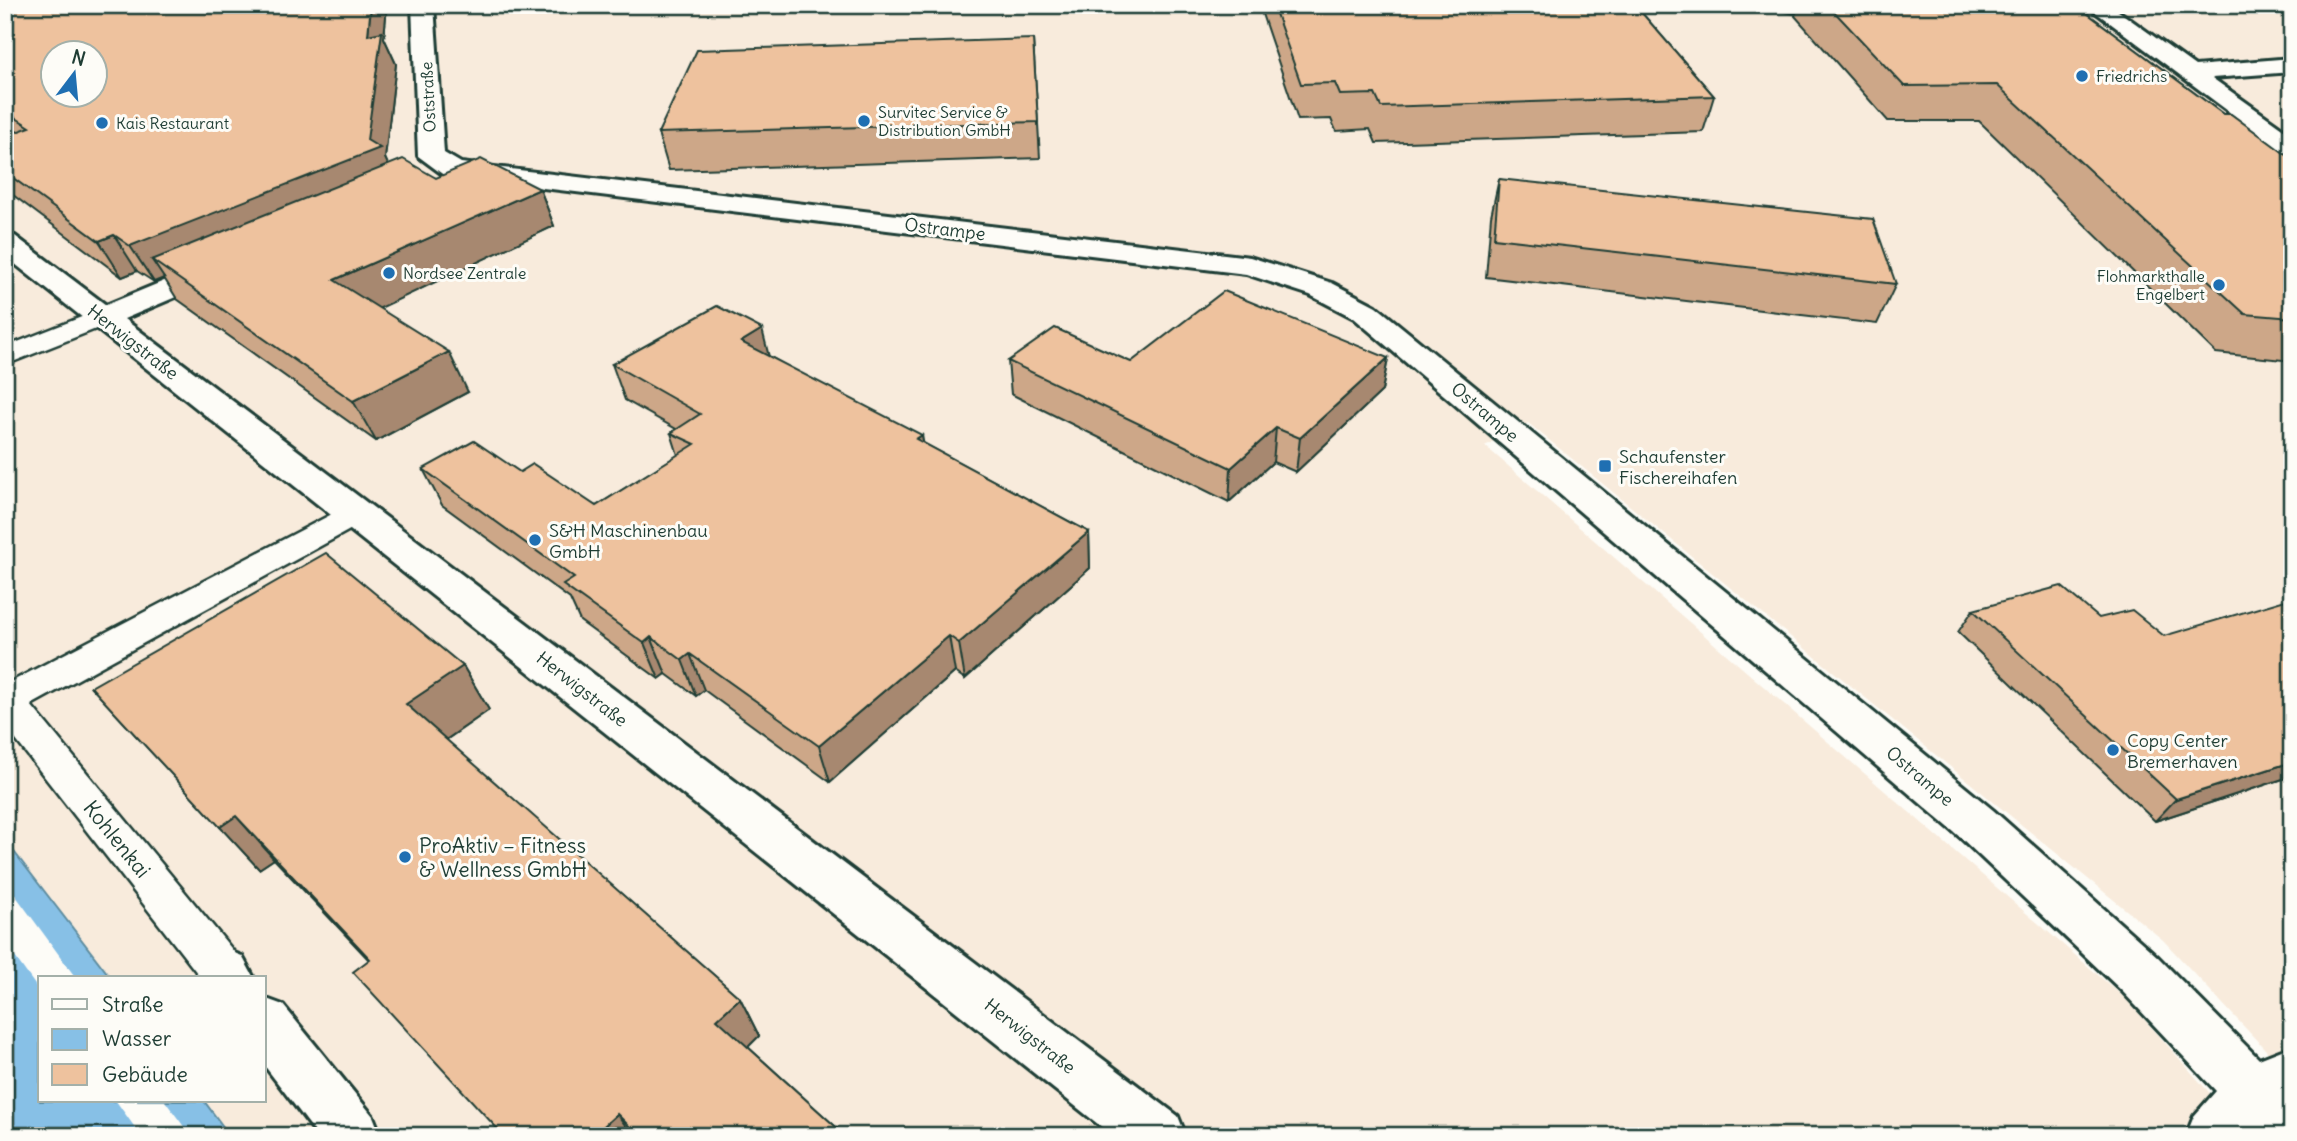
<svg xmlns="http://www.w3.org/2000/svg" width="2297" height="1141" font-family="Delius,sans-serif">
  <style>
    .built { fill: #f8ebdc; fill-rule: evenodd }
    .water { fill: #87c0e6; stroke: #5d8c9f; stroke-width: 2 }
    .pier { fill: #fdfcf7 }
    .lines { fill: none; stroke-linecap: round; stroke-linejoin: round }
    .service-casing { stroke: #1f3d34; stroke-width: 5 }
    .pedestrian-casing { stroke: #1f3d34; stroke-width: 6 }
    .minor-casing { stroke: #1f3d34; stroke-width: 6 }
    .service { fill: #fdfcf7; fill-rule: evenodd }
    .pedestrian { fill: #fdfcf7; fill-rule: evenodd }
    .minor { fill: #fdfcf7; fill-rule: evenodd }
    .wall { fill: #cda788; stroke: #1f3d34; stroke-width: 2 }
    .shaded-wall { fill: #a7886f; stroke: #1f3d34; stroke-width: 2 }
    .building { fill: #eec29e; stroke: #1f3d34; stroke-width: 2; fill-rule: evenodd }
    .poi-dot { fill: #1f6fb2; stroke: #fdfcf7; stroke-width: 2.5 }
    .labels { text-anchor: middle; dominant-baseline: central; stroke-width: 6; stroke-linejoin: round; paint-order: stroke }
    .far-poi-label { font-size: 16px; fill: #1f3d34; stroke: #fdfcf7; text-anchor: start }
    .far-street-label { font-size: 16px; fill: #1f3d34; stroke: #fdfcf7 }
    .street-label { font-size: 18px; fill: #1f3d34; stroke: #fdfcf7 }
    .poi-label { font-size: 18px; fill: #1f3d34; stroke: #fdfcf7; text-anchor: start }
    .near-street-label { font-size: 21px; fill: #1f3d34; stroke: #fdfcf7 }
    .near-poi-label { font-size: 21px; fill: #1f3d34; stroke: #fdfcf7; text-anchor: start }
  </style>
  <rect width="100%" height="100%" fill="#fdfcf7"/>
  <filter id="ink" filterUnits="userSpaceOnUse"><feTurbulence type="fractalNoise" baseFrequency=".0143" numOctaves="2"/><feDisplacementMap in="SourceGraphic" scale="14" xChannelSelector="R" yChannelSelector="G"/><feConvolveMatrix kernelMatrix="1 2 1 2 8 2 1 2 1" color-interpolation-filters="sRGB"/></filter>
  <g filter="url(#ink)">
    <!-- built -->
    <path class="built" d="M 5,5 L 2292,5 L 2292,1078 L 2163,940 L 1528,423 L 1485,446 L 2127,1000 L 2248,1136 L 230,1136 L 204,1101 L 264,1101 L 264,978 L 111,978 L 5,840 ZM 52,52 L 94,52 L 94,94 L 52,94 Z"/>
    <!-- water -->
    <path class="water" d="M 5,840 L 111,978 L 40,978 L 40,1101 L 204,1101 L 230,1136 L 5,1136 Z"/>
    <!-- pier -->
    <g class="pier">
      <path d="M 5,881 L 76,978 L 40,978 L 40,992 L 5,943 Z"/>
      <path d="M 116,1101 L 165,1101 L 191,1136 L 141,1136 Z"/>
    </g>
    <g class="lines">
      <!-- service casing -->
      <g class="service-casing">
        <g id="service">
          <path d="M 1774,5 L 1815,5 L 1850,12 L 1852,16 L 1843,22 L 1783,10 Z"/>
          <path d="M 102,309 L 111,311 L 115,317 L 111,323 L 5,365 L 5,347 Z"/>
          <path d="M 355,502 L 366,505 L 371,513 L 366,521 L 31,705 L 240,959 L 246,973 L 244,978 L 201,978 L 5,726 L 5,685 Z"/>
        </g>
      </g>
      <!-- pedestrian casing -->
      <g class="pedestrian-casing">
        <g id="pedestrian">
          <path d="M 224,949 L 242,956 L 254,978 L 201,978 L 199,973 L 206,956 Z"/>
          <path d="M 264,998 L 283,1005 L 373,1116 L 381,1136 L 318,1136 L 264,1065 Z"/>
        </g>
      </g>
      <!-- minor casing -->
      <g class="minor-casing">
        <g id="minor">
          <path d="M 412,5 L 434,5 L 444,153 L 461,163 L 1250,257 L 1332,283 L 1376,306 L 1993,810 L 2158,957 L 2259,1059 L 2292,1046 L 2292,1136 L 2257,1136 L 2253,1131 L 2250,1136 L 2186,1136 L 2194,1116 L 2216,1091 L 2122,991 L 1961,838 L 1354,318 L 1310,295 L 1246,274 L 445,176 L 418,156 Z"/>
          <path d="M 2086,5 L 2110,5 L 2195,66 L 2292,58 L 2292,72 L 2212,78 L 2292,135 L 2292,155 L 2283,152 Z"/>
          <path d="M 5,234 L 15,236 L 106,305 L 210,262 L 220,259 L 230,262 L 235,268 L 230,274 L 124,319 L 1178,1116 L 1186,1136 L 1113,1136 L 5,256 Z"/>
        </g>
      </g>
      <!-- service -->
      <use href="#service" class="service"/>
      <!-- pedestrian -->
      <use href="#pedestrian" class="pedestrian"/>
      <!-- minor -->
      <use href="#minor" class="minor"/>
    </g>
    <!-- wall -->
    <g class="wall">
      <path d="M 5,5 L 387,5 L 384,38 L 396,64 L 385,158 L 388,165 L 436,178 L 540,189 L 554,226 L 379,308 L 468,392 L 376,441 L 177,299 L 164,278 L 154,282 L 137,271 L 122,277 L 5,189 L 5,136 L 11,134 L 5,129 Z"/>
      <path d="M 1259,5 L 1635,5 L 1714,96 L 1703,132 L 1376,143 L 1370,129 L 1336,131 L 1331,119 L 1298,120 Z"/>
      <path d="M 1799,5 L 2076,5 L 2223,114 L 2292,159 L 2292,361 L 2216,353 L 1979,121 L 1888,121 L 1795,16 Z"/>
      <path d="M 1033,39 L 1040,158 L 669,170 L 658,133 Z"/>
      <path d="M 1499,179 L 1896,284 L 1877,324 L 1486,277 L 1491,216 Z"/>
      <path d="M 769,356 L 923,443 L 1089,532 L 1090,568 L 965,679 L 955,672 L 830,782 L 704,690 L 696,696 L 666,674 L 659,679 L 580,621 L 570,599 L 442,505 L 423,469 L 520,472 L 596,506 L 678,455 L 671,433 L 676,429 L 625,400 L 612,364 Z"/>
      <path d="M 1388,358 L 1382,391 L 1296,472 L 1273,462 L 1229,502 L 1011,394 L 1008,361 L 1131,362 Z"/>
      <path d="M 1973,610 L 2099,618 L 2292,776 L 2155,821 L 1958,632 Z"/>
      <path d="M 463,666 L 489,710 L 446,740 L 740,998 L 759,1036 L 748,1047 L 846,1136 L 504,1136 L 369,960 L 274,859 L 259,869 L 91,687 Z"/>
    </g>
    <!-- shaded-wall -->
    <g class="shaded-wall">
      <path d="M 371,5 L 387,5 L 384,38 L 396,64 L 385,158 L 396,182 L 152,260 L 164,278 L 154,282 L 130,246 L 367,140 L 368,35 Z"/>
      <path d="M 540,189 L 554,226 L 355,320 L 334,280 Z"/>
      <path d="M 114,235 L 137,271 L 122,277 L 99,241 Z"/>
      <path d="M 762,329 L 771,365 L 741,342 Z"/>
      <path d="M 449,352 L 468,392 L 376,441 L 353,401 Z"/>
      <path d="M 1388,358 L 1382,391 L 1296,472 L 1300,438 Z"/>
      <path d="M 1276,428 L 1273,462 L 1229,502 L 1231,468 Z"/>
      <path d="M 922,435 L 928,471 L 916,439 Z"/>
      <path d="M 1089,532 L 1090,568 L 965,679 L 959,643 Z"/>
      <path d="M 949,636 L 955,672 L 830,782 L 819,746 Z"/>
      <path d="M 651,637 L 666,674 L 659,679 L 644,643 Z"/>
      <path d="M 690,654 L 704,690 L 696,696 L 682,660 Z"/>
      <path d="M 463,666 L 489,710 L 434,748 L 406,704 Z"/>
      <path d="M 2292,762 L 2292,776 L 2155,821 L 2176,799 Z"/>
      <path d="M 236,816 L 274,859 L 259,869 L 220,827 Z"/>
      <path d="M 740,998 L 759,1036 L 738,1057 L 717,1019 Z"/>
      <path d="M 617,1114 L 633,1136 L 593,1136 Z"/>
    </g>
    <!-- building -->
    <g class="building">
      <path d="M 5,5 L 371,5 L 368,35 L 382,32 L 367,140 L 380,148 L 130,246 L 114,235 L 99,241 L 5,172 L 5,136 L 30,127 L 5,111 ZM 52,52 L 94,52 L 94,94 L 52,94 Z"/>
      <path d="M 1273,5 L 1635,5 L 1714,96 L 1381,107 L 1375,94 L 1340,95 L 1335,83 L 1301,84 Z"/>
      <path d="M 1828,5 L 2076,5 L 2223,114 L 2231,114 L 2292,159 L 2292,318 L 2245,314 L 1997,85 L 1904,86 Z"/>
      <path d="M 1033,39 L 1038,122 L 658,133 L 697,50 Z"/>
      <path d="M 403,159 L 436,178 L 481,159 L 540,189 L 334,280 L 449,352 L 353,401 L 152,260 Z"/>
      <path d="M 1499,179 L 1873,219 L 1896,284 L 1494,238 Z"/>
      <path d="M 1224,291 L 1388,358 L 1300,438 L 1276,428 L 1231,468 L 1008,361 L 1055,328 L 1131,362 Z"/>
      <path d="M 717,306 L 762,329 L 741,342 L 922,435 L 916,439 L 1089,532 L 959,643 L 949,636 L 819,746 L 690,654 L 682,660 L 651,637 L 644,643 L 563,585 L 574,578 L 423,469 L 474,441 L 520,472 L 533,464 L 596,506 L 695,444 L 671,433 L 700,414 L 612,364 Z"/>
      <path d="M 326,553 L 463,666 L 406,704 L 740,998 L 717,1019 L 846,1136 L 639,1136 L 617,1114 L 593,1136 L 504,1136 L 353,972 L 370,959 L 236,816 L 220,827 L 91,687 Z"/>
      <path d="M 2061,586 L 2099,618 L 2132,610 L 2164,636 L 2292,598 L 2292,762 L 2176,799 L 1973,610 Z"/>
    </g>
  </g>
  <!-- markers -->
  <g class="poi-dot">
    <circle cx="2082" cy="76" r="7"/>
    <circle cx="864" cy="121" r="7"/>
    <circle cx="102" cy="123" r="7"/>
    <circle cx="389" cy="273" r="7"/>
    <circle cx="2219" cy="285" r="7"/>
    <rect x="1598" y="459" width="14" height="14" rx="3.5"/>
    <circle cx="535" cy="540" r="7"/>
    <circle cx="2113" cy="750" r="7"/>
    <circle cx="405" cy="857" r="7"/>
  </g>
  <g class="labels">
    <!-- far-poi labels -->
    <g class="far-poi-label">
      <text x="2096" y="76">Friedrichs</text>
      <text x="878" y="112">Survitec Service &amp;<tspan x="878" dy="18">Distribution GmbH</tspan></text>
      <text x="116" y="123">Kais Restaurant</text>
      <text x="403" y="273">Nordsee Zentrale</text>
      <text x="2205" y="276" text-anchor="end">Flohmarkthalle<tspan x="2205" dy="18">Engelbert</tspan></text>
    </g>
    <!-- far-street labels -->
    <g class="far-street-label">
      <text transform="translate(428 97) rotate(-93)">Oststraße</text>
    </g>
    <!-- street labels -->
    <g class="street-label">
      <text transform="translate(945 229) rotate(7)">Ostrampe</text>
      <text transform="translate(133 342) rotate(38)">Herwigstraße</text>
      <text transform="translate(1485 412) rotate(40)">Ostrampe</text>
      <text transform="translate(582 689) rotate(38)">Herwigstraße</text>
      <text transform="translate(1920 776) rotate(40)">Ostrampe</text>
      <text transform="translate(1030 1036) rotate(38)">Herwigstraße</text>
    </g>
    <!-- poi labels -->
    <g class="poi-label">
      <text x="1619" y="456">Schaufenster<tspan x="1619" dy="21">Fischereihafen</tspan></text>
      <text x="549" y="530">S&amp;H Maschinenbau<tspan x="549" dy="21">GmbH</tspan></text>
      <text x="2127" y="740">Copy Center<tspan x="2127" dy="21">Bremerhaven</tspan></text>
    </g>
    <!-- near-street labels -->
    <g class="near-street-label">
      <text transform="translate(117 839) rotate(51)">Kohlenkai</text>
    </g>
    <!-- near-poi labels -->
    <g class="near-poi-label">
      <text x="419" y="845">ProAktiv – Fitness<tspan x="419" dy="24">&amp; Wellness GmbH</tspan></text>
    </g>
  </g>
  <!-- margin -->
  <rect width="2297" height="1141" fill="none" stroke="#fdfcf7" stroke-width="28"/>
  <rect x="14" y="14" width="2269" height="1113" fill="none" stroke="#1f3d34" stroke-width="2.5" filter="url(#ink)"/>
  <!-- legend -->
  <rect x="38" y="976" width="228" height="126" fill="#fdfcf7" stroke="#a4b0a9" stroke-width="2"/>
  <rect x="52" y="999" width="35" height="10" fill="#fdfcf7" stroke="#a4b0a9" stroke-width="2"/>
  <text x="102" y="1012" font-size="21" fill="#1f3d34">Straße</text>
  <rect x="52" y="1029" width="35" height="21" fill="#87c0e6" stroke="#a4b0a9" stroke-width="2"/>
  <text x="102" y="1046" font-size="21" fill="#1f3d34">Wasser</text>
  <rect x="52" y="1064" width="35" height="21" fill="#eec29e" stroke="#a4b0a9" stroke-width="2"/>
  <text x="102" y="1082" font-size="21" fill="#1f3d34">Gebäude</text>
  <!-- north arrow -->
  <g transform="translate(74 74) rotate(16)"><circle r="33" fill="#fdfcf7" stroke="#a4b0a9" stroke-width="2"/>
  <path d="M0-5L12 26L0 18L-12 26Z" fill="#1f6fb2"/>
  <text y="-10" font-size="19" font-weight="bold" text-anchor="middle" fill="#1f3d34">N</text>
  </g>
</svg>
